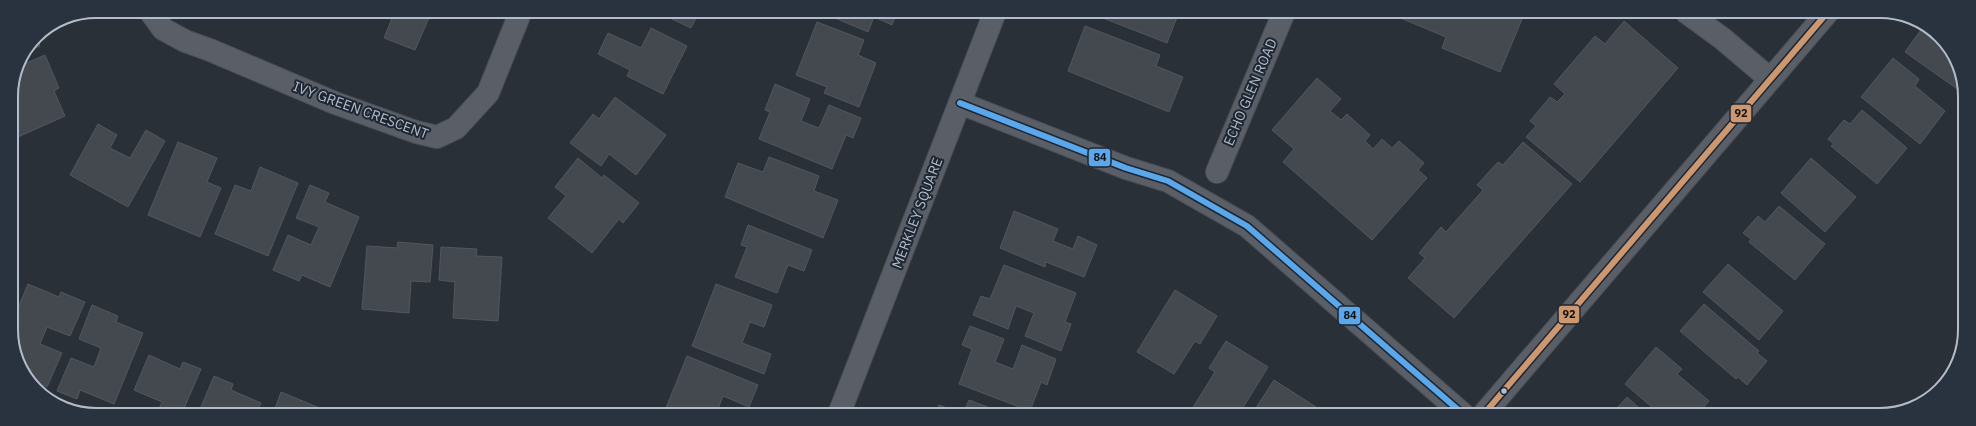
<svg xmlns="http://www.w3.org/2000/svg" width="1976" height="426" font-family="'IBM Plex Sans',sans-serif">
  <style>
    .building { fill: #444950; stroke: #52575f }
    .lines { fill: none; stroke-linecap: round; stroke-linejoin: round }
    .minor-casing { stroke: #484c53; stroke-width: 24 }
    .minor { stroke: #5a5e66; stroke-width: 22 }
    .bus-1-casing { stroke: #1d2633; stroke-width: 9 }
    .bus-2-casing { stroke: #1d2633; stroke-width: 9 }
    .bus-1 { stroke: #5aa8eb; stroke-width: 6 }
    .bus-2 { stroke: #cd976f; stroke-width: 6 }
    .bus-dot { fill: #b4bcc9; stroke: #1d2633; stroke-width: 1.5 }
    .labels { text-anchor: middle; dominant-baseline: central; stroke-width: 4; stroke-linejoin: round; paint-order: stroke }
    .street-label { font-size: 14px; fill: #b4bcc9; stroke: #1d2633 }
    .rim { fill: none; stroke: #b4bcc9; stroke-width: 2 }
    .line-badge { stroke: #1d2633; stroke-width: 1.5 }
    .pale-badge-label { font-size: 11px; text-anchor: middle; font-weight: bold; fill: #111 }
  </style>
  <rect width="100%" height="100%" fill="#2a3038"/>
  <!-- building -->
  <g class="building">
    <path d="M 395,11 L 432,11 L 415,50 L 384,38 Z"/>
    <path d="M 655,11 L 699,12 L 691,28 Z"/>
    <path d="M 821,12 L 897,12 L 892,25 L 874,17 L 868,32 Z"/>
    <path d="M 1091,12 L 1179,12 L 1167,43 L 1090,13 Z"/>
    <path d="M 1386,12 L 1525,12 L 1500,72 L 1442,48 L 1446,37 Z"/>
    <path d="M 1624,21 L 1678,68 L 1580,182 L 1526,137 L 1536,126 L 1530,121 L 1550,97 L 1557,102 L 1565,94 L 1554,84 L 1595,36 L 1605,44 Z"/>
    <path d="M 817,22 L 864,40 L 858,55 L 876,63 L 859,107 L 824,93 L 827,87 L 796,75 Z"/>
    <path d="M 1085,26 L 1160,55 L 1156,66 L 1183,77 L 1169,112 L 1068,71 Z"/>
    <path d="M 1923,27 L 1940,36 L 1963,79 L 1963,93 L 1905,52 Z"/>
    <path d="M 651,28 L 687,46 L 663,94 L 627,76 L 630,70 L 598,54 L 608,33 L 641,48 Z"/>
    <path d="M 36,36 L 40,46 L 25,53 Z"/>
    <path d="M 45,55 L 59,88 L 54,91 L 65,116 L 11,140 L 11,91 L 12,86 L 18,84 L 15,76 L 17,67 Z"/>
    <path d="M 1893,58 L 1919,79 L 1915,86 L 1945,111 L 1920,144 L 1861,97 Z"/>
    <path d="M 1317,78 L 1341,99 L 1330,111 L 1341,120 L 1347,114 L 1370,135 L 1365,141 L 1373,149 L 1382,139 L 1392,148 L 1399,141 L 1424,163 L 1418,170 L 1427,178 L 1372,240 L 1283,162 L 1294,149 L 1272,130 Z"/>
    <path d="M 775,84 L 810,99 L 801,121 L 819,128 L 829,105 L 861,118 L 853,138 L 846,135 L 832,169 L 759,139 L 770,112 L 765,110 Z"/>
    <path d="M 615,97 L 666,135 L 636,175 L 609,154 L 601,166 L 570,143 L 593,114 L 599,119 Z"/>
    <path d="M 1862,110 L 1907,148 L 1877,184 L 1831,146 L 1834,144 L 1828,139 L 1844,120 L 1850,124 Z"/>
    <path d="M 98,124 L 117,135 L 110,148 L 130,158 L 146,130 L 165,141 L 128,207 L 70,175 Z"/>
    <path d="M 178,142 L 217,158 L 207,182 L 221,188 L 200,237 L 148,215 Z"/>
    <path d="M 1523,142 L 1572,184 L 1454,318 L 1408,278 L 1425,258 L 1419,253 L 1441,227 L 1446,232 L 1483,190 L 1477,185 L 1498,162 L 1503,165 Z"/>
    <path d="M 769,157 L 819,176 L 814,191 L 838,200 L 823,238 L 725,197 L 738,163 L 763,172 Z"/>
    <path d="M 578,158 L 602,178 L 604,175 L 639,203 L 623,223 L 619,219 L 592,253 L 548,218 L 566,196 L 555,187 Z"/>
    <path d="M 1811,158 L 1856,197 L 1825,232 L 1781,193 Z"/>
    <path d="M 260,167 L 298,183 L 268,256 L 215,234 L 235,185 L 251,191 Z"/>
    <path d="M 310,185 L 329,193 L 325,202 L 359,217 L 330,287 L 302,275 L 299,281 L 273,270 L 288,235 L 311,245 L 319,227 L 296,218 Z"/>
    <path d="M 1779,206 L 1825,244 L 1795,280 L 1749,242 L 1751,239 L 1743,233 L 1758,216 L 1765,222 Z"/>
    <path d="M 1014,211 L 1058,229 L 1053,241 L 1073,249 L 1078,236 L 1097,245 L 1084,277 L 1046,262 L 1045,267 L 1000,248 Z"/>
    <path d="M 748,225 L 812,250 L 804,271 L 788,265 L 777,293 L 735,277 L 747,247 L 741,245 Z"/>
    <path d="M 398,242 L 433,245 L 430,282 L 411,281 L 409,313 L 362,309 L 367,246 L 397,248 Z"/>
    <path d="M 441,247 L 477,249 L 476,256 L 502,257 L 498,321 L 453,318 L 455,282 L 439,280 Z"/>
    <path d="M 1728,264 L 1783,311 L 1759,340 L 1703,292 Z"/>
    <path d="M 1004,265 L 1076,293 L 1065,322 L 1071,324 L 1061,351 L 1025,336 L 1034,313 L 1016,306 L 1008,329 L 973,315 L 981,296 L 990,299 Z"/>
    <path d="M 28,284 L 59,297 L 61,292 L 85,302 L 70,336 L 47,327 L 40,344 L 62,353 L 47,387 L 31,380 L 29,377 L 32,370 L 23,366 L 13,347 L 13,320 Z"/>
    <path d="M 716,284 L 772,305 L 764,327 L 750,322 L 742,343 L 771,354 L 764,374 L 692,346 Z"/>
    <path d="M 1175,290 L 1217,316 L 1200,344 L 1195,341 L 1174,374 L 1137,352 Z"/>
    <path d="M 1704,304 L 1759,351 L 1757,353 L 1767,361 L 1747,385 L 1738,377 L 1736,379 L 1680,331 Z"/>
    <path d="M 92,305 L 118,316 L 116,322 L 143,333 L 114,404 L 80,390 L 77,399 L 57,391 L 71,358 L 94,367 L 101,348 L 79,339 Z"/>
    <path d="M 970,326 L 1004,339 L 995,362 L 1013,369 L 1022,345 L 1056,359 L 1047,385 L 1041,382 L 1030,411 L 959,384 L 972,349 L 962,345 Z"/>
    <path d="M 1226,341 L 1268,367 L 1239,414 L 1200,414 L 1192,409 L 1215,372 L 1209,368 Z"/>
    <path d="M 1656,347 L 1682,369 L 1677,374 L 1709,401 L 1697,415 L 1661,415 L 1625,384 Z"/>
    <path d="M 149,355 L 180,369 L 183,362 L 201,369 L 182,413 L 157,413 L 162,402 L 134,390 Z"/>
    <path d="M 687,356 L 758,385 L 749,407 L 723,396 L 716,414 L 681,414 L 666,408 Z"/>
    <path d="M 214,376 L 233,384 L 231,390 L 261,403 L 256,414 L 198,414 Z"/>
    <path d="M 1274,380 L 1316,407 L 1311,414 L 1252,414 Z"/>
    <path d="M 281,392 L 334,414 L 273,414 Z"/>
    <path d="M 1627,397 L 1647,415 L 1611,415 Z"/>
    <path d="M 969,400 L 1006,414 L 936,414 L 939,405 L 963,414 Z"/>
  </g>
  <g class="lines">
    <!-- minor casing -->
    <g class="minor-casing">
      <g id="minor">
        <path d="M 150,11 L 163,29 L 185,41 L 210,50 L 335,103 L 416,132 L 437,137 L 456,128 L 488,93 L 521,11"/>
        <path d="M 1686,12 L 1723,39 L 1770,79"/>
        <path d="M 960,103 L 1126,168 L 1168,181 L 1247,226 L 1463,414"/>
        <path d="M 1217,172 L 1284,12"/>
        <path d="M 839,414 L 995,12"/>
        <path d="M 1483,415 L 1827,13"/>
      </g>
    </g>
    <!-- minor -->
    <use href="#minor" class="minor"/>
    <!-- bus-1 casing -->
    <g class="bus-1-casing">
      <path id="bus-1" d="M 960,103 L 1126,168 L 1168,181 L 1247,226 L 1463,414"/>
    </g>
    <!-- bus-2 casing -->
    <g class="bus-2-casing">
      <path id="bus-2" d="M 1483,415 L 1827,13"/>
    </g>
    <!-- bus-1 -->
    <use href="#bus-1" class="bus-1"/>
    <!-- bus-2 -->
    <use href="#bus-2" class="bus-2"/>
  </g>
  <!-- markers -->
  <circle class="bus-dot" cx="1504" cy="391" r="3.5"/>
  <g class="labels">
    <!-- street labels -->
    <g class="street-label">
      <text transform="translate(1250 92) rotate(-67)">ECHO GLEN ROAD</text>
      <text transform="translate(361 110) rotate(20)">IVY GREEN CRESCENT</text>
      <text transform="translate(917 213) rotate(-69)">MERKLEY SQUARE</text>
    </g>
  </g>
  <!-- crop -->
  <path d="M0 0H1976V426H0ZM96 18H1880A78 78 0 0 1 1958 96V330A78 78 0 0 1 1880 408H96A78 78 0 0 1 18 330V96A78 78 0 0 1 96 18Z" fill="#29323f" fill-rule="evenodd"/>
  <path class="rim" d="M96 18H1880A78 78 0 0 1 1958 96V330A78 78 0 0 1 1880 408H96A78 78 0 0 1 18 330V96A78 78 0 0 1 96 18Z"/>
  <g class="line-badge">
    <rect x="1730" y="104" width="22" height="19" rx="4" fill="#cd976f"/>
    <rect x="1088" y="148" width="23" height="19" rx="4" fill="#5aa8eb"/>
    <rect x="1558" y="305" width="22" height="19" rx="4" fill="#cd976f"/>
    <rect x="1338" y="306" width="23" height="19" rx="4" fill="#5aa8eb"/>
  </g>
  <g class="pale-badge-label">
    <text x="1741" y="117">92</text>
    <text x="1100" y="161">84</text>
    <text x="1569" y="318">92</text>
    <text x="1350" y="319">84</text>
  </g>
</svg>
